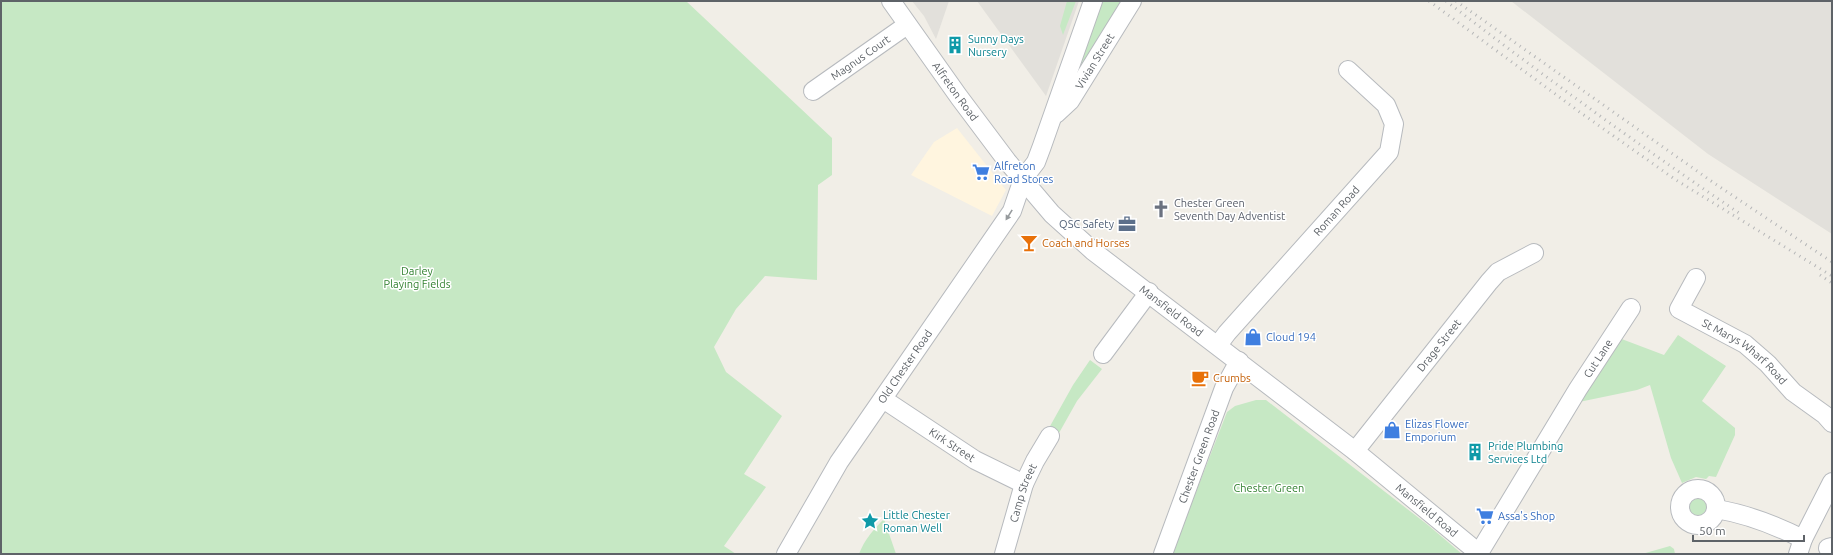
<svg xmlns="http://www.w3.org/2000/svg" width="1833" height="555" font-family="Ubuntu,sans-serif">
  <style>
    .commercial { fill: #fff5df }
    .industrial { fill: #e2e0db }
    .green { fill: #c6e8c4 }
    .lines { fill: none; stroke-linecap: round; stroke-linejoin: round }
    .minor-casing { stroke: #b7babe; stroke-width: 20 }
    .minor { stroke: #fff; stroke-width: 18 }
    .rail { stroke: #b6b7b8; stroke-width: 3; stroke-dasharray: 1 5; stroke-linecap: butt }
    .oneway { fill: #969a9d }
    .labels { text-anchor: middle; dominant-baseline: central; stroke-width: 3; stroke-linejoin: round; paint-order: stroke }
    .culture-label { font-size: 11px; fill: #0d838f; stroke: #fff; text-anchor: start }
    .street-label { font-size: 11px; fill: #5e6368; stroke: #fff }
    .shop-label { font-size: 11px; fill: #366cbe; stroke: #fff; text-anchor: start }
    .worship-label { font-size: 11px; fill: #5b616d; stroke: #fff; text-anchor: start }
    .service-label { font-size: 11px; fill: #4e5e75; stroke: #fff; text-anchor: end }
    .food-label { font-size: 11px; fill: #c56008; stroke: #fff; text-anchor: start }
    .park-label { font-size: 11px; fill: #348232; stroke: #fff }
  </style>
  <rect width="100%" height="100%" fill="#f1eee7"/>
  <!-- commercial -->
  <path class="commercial" d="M 957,128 L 1006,190 L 992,216 L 911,175 L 934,142 Z"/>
  <!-- industrial -->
  <g class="industrial">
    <path d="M 912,1 L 949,1 L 936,39 L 924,16 Z"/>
    <path d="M 977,1 L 1079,1 L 1046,96 Z"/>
    <path d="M 1511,1 L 1832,1 L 1832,234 L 1708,154 Z"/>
  </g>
  <!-- green -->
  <g class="green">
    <path d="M 1,1 L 686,1 L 832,138 L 832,175 L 818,185 L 817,280 L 765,276 L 736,309 L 714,347 L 726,372 L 782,416 L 744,474 L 766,487 L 724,546 L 736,554 L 1,554 Z"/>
    <path d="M 1067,1 L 1076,1 L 1063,35 L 1060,26 Z"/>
    <path d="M 1103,1 L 1124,1 L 1073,81 Z"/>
    <path d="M 1678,335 L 1726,366 L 1702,401 L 1735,428 L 1735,435 L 1716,477 L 1709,476 L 1706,479 L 1696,477 L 1682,483 L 1671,458 L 1650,385 L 1637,390 L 1579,402 L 1619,338 L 1664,355 Z"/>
    <path d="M 1090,360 L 1102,369 L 1077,401 L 1059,433 L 1049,428 L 1073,385 Z"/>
    <path d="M 1256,400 L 1266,400 L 1428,525 L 1462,554 L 1172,554 L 1227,412 L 1235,406 Z"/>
    <circle cx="1697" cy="506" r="11"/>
    <path d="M 884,519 L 896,554 L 859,554 C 864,540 874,529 884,519 Z"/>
    <path d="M 1670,546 L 1674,549 L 1675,554 L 1642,554 Z"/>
  </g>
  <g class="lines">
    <!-- minor casing -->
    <g class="minor-casing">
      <g id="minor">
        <path id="s1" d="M 891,1 L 959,97 L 1007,161 L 1052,214 L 1093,251 L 1355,451 L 1480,554"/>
        <path id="s2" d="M 813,91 L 907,25"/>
        <path id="s3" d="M 1056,114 L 1070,101 L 1132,1"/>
        <path id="s4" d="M 1696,278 L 1679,309 L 1745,344 L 1768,364 L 1793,392 L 1825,415 L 1832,423"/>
        <path id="s5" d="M 1218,345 L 1227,333 L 1389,152 L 1394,124 L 1386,105 L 1348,70"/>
        <path d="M 1103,354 L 1149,292"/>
        <path id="s6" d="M 883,399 L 975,460 L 1024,484"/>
        <path id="s7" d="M 1355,451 L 1489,282 L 1498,272 L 1534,253"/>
        <circle cx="1698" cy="507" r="18"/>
        <path d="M 1716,509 C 1747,514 1775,525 1803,539"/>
        <path d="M 1828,548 L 1832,547"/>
        <path id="s8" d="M 1479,553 L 1578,389 L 1631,308"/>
        <path id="s9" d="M 786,554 L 839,462 L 1012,211 L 1023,179 L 1036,162 L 1042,146 L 1093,1"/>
        <path id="s10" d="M 1004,554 L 1024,484 L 1035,461 L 1050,436"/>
        <path id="s11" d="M 1163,554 L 1224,388 L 1239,361"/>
        <path d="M 1798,554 L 1803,539 L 1832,482"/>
      </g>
    </g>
    <!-- minor -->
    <use href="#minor" class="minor"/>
    <!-- rail -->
    <g class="rail">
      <path d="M 1429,1 L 1581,113 L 1676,180 L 1832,276"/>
      <path d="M 1446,1 C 1542,75 1641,147 1742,215"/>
      <path d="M 1456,1 L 1714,183 L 1832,262"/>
      <path d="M 1820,275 L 1832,283"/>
    </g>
  </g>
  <!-- one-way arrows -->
  <defs><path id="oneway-solid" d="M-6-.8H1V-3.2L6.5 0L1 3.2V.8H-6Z"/></defs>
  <use class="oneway" href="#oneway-solid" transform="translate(1009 215) rotate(122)"/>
  <!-- icons -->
  <defs>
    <g id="building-bare" transform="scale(1.38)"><path d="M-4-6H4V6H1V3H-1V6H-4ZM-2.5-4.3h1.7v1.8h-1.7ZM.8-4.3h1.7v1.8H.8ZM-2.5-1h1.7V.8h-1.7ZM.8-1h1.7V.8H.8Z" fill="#0f9aa8" stroke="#fff" stroke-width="2.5" paint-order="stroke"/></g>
    <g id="supermarket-bare" transform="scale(1.38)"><path d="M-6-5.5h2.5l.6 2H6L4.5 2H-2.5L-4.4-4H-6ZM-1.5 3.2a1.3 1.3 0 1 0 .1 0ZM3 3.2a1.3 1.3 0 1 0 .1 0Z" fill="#3f7fe0" stroke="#fff" stroke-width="2.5" paint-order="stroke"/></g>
    <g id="church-bare" transform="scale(1.38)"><path d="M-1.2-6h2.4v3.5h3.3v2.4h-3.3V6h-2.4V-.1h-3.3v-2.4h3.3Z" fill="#6b7280" stroke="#fff" stroke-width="2.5" paint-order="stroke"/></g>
    <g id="office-bare" transform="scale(1.38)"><path d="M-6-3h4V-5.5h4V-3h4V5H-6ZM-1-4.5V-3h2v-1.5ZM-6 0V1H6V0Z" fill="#5c6f8a" stroke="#fff" stroke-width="2.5" paint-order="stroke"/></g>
    <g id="bar-bare" transform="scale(1.38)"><path d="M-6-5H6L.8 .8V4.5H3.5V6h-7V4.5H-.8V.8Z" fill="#e8710a" stroke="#fff" stroke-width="2.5" paint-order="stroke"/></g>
    <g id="shop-bare" transform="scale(1.38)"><path d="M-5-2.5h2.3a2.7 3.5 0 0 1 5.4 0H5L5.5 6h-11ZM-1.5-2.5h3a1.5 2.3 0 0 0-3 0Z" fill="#3f7fe0" stroke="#fff" stroke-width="2.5" paint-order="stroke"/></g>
    <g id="cafe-bare" transform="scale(1.38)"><path d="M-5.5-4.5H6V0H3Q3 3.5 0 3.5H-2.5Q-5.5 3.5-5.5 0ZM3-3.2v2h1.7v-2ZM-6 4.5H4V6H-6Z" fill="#e8710a" stroke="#fff" stroke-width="2.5" paint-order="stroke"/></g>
    <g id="sight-bare" transform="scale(1.38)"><path d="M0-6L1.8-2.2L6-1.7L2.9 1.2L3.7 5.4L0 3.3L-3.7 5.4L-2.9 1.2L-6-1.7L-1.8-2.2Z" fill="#0f9aa8" stroke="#fff" stroke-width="2.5" paint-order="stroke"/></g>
  </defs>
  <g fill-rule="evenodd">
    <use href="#building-bare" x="955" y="45"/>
    <use href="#supermarket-bare" x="981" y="172"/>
    <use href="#church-bare" x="1161" y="209"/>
    <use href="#office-bare" x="1127" y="224"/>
    <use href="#bar-bare" x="1029" y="243"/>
    <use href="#shop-bare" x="1253" y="337"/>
    <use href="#cafe-bare" x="1200" y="378"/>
    <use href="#shop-bare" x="1392" y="430"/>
    <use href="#building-bare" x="1475" y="452"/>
    <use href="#supermarket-bare" x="1485" y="516"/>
    <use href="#sight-bare" x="870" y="521"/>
  </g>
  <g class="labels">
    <!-- culture labels -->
    <g class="culture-label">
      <text x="968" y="39">Sunny Days<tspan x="968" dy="13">Nursery</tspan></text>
      <text x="1488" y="446">Pride Plumbing<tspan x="1488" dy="13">Services Ltd</tspan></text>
      <text x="883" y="515">Little Chester<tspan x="883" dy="13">Roman Well</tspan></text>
    </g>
    <!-- street labels -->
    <g class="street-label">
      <text stroke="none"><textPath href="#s2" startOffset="58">Magnus Court</textPath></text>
      <text stroke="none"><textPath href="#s3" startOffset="66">Vivian Street</textPath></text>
      <text stroke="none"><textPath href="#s1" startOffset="111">Alfreton Road</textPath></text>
      <text stroke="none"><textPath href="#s5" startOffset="179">Roman Road</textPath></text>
      <text stroke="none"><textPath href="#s1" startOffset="421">Mansfield Road</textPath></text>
      <text stroke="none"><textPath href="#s7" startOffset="135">Drage Street</textPath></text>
      <text stroke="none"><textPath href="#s4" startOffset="114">St Marys Wharf Road</textPath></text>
      <text stroke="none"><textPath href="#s8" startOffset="228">Cut Lane</textPath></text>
      <text stroke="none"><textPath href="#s9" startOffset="222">Old Chester Road</textPath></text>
      <text stroke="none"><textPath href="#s6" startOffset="83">Kirk Street</textPath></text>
      <text stroke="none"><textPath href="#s11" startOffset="104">Chester Green Road</textPath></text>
      <text stroke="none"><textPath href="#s10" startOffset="64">Camp Street</textPath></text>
      <text stroke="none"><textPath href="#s1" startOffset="745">Mansfield Road</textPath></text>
    </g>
    <!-- shop labels -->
    <g class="shop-label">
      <text x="994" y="166">Alfreton<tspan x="994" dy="13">Road Stores</tspan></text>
      <text x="1266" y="337">Cloud 194</text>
      <text x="1405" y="424">Elizas Flower<tspan x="1405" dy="13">Emporium</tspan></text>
      <text x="1498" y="516">Assa's Shop</text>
    </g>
    <!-- worship labels -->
    <g class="worship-label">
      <text x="1174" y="203">Chester Green<tspan x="1174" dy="13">Seventh Day Adventist</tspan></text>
    </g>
    <!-- service labels -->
    <g class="service-label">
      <text x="1114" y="224">QSC Safety</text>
    </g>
    <!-- food labels -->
    <g class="food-label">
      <text x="1042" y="243">Coach and Horses</text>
      <text x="1213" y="378">Crumbs</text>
    </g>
    <!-- park labels -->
    <g class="park-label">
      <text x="417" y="271">Darley<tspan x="417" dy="13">Playing Fields</tspan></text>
      <text x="1269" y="488">Chester Green</text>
    </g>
  </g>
  <!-- border -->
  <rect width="1833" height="555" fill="none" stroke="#5e6368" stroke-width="4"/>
  <!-- scale -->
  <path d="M1693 535v6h111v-6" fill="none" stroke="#5e6368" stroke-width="2"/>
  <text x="1699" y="535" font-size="12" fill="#5e6368" stroke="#ffffff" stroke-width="3" paint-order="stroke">50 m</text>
</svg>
